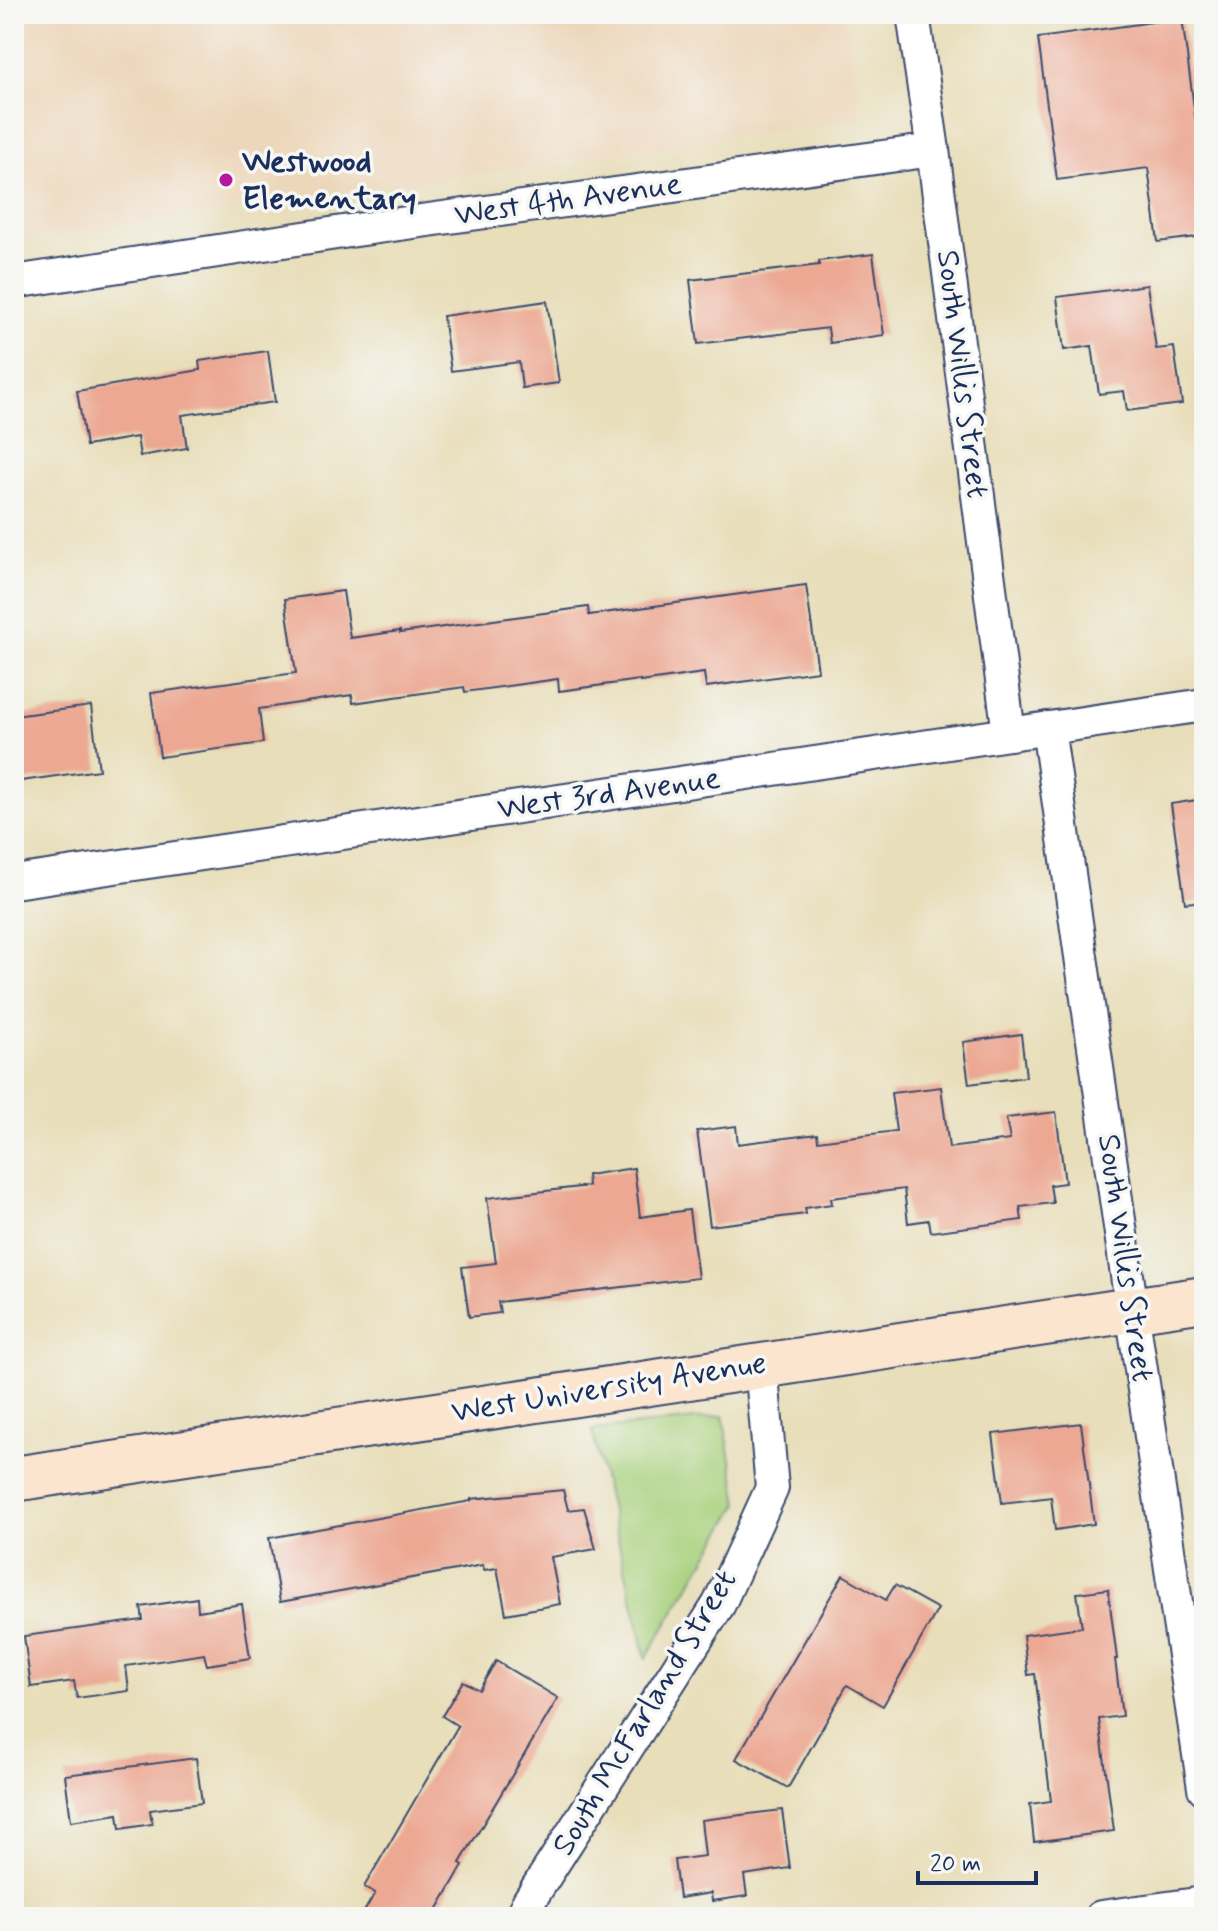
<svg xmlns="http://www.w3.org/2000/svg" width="1218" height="1931" font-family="Mynerve,sans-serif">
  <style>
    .built { fill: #edd7bb }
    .green { fill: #a7d07b; stroke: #61806c; stroke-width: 2 }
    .building { fill: #eca893 }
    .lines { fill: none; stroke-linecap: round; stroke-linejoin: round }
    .street-casing { stroke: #3a496c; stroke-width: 36 }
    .secondary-casing { stroke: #3a496c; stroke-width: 48 }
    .street { stroke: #fff; stroke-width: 32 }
    .secondary { stroke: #fbe5cf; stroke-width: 44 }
    .poi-dot { fill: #b5179e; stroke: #f6f6f2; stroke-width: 3 }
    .labels { text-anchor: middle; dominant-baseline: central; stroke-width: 7; stroke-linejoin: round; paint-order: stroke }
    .poi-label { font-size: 32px; font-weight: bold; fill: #1b2f5e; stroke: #f6f6f2; text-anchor: start }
    .street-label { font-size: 32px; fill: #1b2f5e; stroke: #f6f6f2 }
  </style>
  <rect width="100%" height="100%" fill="#f6f6f2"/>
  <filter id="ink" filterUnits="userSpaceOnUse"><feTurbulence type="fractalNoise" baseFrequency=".0125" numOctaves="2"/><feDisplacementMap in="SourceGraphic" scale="16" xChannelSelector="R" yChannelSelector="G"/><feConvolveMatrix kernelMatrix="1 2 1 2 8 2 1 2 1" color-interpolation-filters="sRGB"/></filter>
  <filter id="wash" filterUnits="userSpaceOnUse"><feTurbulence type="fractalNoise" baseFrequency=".006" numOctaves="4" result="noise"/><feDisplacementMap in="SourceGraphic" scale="32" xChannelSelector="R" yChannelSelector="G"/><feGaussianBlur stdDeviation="1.8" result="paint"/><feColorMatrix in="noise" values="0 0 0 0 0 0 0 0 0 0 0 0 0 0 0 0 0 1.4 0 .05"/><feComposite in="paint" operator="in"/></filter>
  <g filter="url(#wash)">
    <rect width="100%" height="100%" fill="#e8deba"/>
    <!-- built -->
    <path class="built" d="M 14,14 L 841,14 L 848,30 L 861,118 L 14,241 Z"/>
    <!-- green -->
    <path class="green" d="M 723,1416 L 739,1503 L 646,1658 L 592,1430 Z"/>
    <g id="blocks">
      <!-- building -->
      <g class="building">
        <path d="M 1182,18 L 1204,182 L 1204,236 L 1158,242 L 1148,168 L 1057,180 L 1038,38 Z"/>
        <path d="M 873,254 L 884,335 L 830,343 L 828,328 L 698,344 L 690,280 L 819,265 L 819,261 Z"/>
        <path d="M 1147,285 L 1156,349 L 1174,347 L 1182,404 L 1127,411 L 1124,391 L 1099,394 L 1092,346 L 1064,350 L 1057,297 Z"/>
        <path d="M 547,301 L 559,383 L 522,388 L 519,362 L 451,371 L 443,316 Z"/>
        <path d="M 268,351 L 275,402 L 182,415 L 187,448 L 140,456 L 137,437 L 86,446 L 77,391 L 200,370 L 199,361 Z"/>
        <path d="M 806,585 L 818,671 L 706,687 L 704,673 L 640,682 L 640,680 L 559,691 L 558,679 L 465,692 L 464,687 L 353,703 L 352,695 L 259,709 L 263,743 L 160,757 L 151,693 L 296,673 L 285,599 L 343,591 L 350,638 L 400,631 L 400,633 L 588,607 L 589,615 Z"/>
        <path d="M 91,706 L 99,770 L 14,782 L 14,716 Z"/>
        <path d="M 1204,799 L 1204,901 L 1185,903 L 1171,804 Z"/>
        <path d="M 1021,1034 L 1026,1077 L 969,1084 L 963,1042 Z"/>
        <path d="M 941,1087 L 949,1148 L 1010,1140 L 1006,1118 L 1056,1112 L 1065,1183 L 1050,1185 L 1053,1203 L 1020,1207 L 1022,1220 L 931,1232 L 929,1220 L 908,1223 L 904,1189 L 831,1198 L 832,1204 L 805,1208 L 806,1214 L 710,1226 L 697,1131 L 736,1126 L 738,1144 L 817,1134 L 818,1141 L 896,1131 L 891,1093 Z"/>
        <path d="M 634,1168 L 640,1217 L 689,1210 L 698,1278 L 498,1302 L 500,1313 L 469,1317 L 462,1267 L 496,1263 L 487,1198 L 588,1186 L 587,1175 Z"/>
        <path d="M 1081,1423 L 1094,1524 L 1055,1530 L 1051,1497 L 1002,1503 L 993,1434 Z"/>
        <path d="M 563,1490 L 568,1510 L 584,1508 L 596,1549 L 551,1557 L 560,1604 L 506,1614 L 497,1568 L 484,1570 L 483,1565 L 280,1602 L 269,1538 L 471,1501 L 471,1499 Z"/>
        <path d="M 843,1575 L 886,1600 L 895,1585 L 938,1609 L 883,1706 L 847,1685 L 788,1788 L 736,1759 Z"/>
        <path d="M 1108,1589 L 1117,1659 L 1115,1659 L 1122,1716 L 1099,1719 L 1114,1831 L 1034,1842 L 1030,1804 L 1051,1801 L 1035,1674 L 1028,1675 L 1023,1635 L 1082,1627 L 1077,1593 Z"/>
        <path d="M 197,1598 L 198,1611 L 242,1604 L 250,1658 L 207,1665 L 204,1654 L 126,1666 L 129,1691 L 77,1698 L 74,1681 L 31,1687 L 24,1636 L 143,1620 L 141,1607 Z"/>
        <path d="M 496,1661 L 558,1698 L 460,1863 L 463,1865 L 433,1917 L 361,1917 L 375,1893 L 364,1887 L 458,1726 L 442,1716 L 463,1681 L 479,1690 Z"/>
        <path d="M 196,1758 L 202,1803 L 150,1810 L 152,1824 L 120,1829 L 118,1814 L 71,1821 L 65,1775 Z"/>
        <path d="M 782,1810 L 790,1868 L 744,1875 L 747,1896 L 712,1901 L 711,1893 L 679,1898 L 674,1860 L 705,1856 L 701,1820 Z"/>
      </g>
    </g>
  </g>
  <g filter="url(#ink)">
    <use href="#blocks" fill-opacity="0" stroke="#3a496c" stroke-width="2"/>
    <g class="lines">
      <!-- street casing -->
      <g class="street-casing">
        <g id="street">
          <path d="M 913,14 L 933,150 L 1009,734"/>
          <path d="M 14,282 L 356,230 L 933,150"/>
          <path d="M 1048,728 L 1132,1310 L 1204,1788"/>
          <path d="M 14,882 L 1204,705"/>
          <path d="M 521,1917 L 529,1901 L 719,1604 L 772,1488 L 761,1365"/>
          <path d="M 1101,1917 L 1204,1903"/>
        </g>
      </g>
      <!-- secondary casing -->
      <g class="secondary-casing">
        <path id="secondary" d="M 14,1479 L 1204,1299"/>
      </g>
      <!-- street -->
      <use href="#street" class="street"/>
      <!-- secondary -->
      <use href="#secondary" class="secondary"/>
    </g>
  </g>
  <!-- markers -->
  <circle class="poi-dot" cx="226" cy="180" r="8"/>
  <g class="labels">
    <!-- poi labels -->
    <g class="poi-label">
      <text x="242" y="162">Westwood<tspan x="242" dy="37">Elementary</tspan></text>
    </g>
    <!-- street labels -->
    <g class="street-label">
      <text transform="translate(568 200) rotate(-8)">West 4th Avenue</text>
      <text transform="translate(962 374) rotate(83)">South Willis Street</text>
      <text transform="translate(609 794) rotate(-8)">West 3rd Avenue</text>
      <text transform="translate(1125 1258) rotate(82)">South Willis Street</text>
      <text transform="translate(609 1388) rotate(-9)">West University Avenue</text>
      <text transform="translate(645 1713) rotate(-59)">South McFarland Street</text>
    </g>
  </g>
  <!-- margin -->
  <rect width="1218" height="1931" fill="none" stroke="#f6f6f2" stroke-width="48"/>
  <!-- scale -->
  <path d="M918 1871v12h118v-12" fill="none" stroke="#1b2f5e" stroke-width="4"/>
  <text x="930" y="1871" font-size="24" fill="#1b2f5e" stroke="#f6f6f2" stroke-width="6" paint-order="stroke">20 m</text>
</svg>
